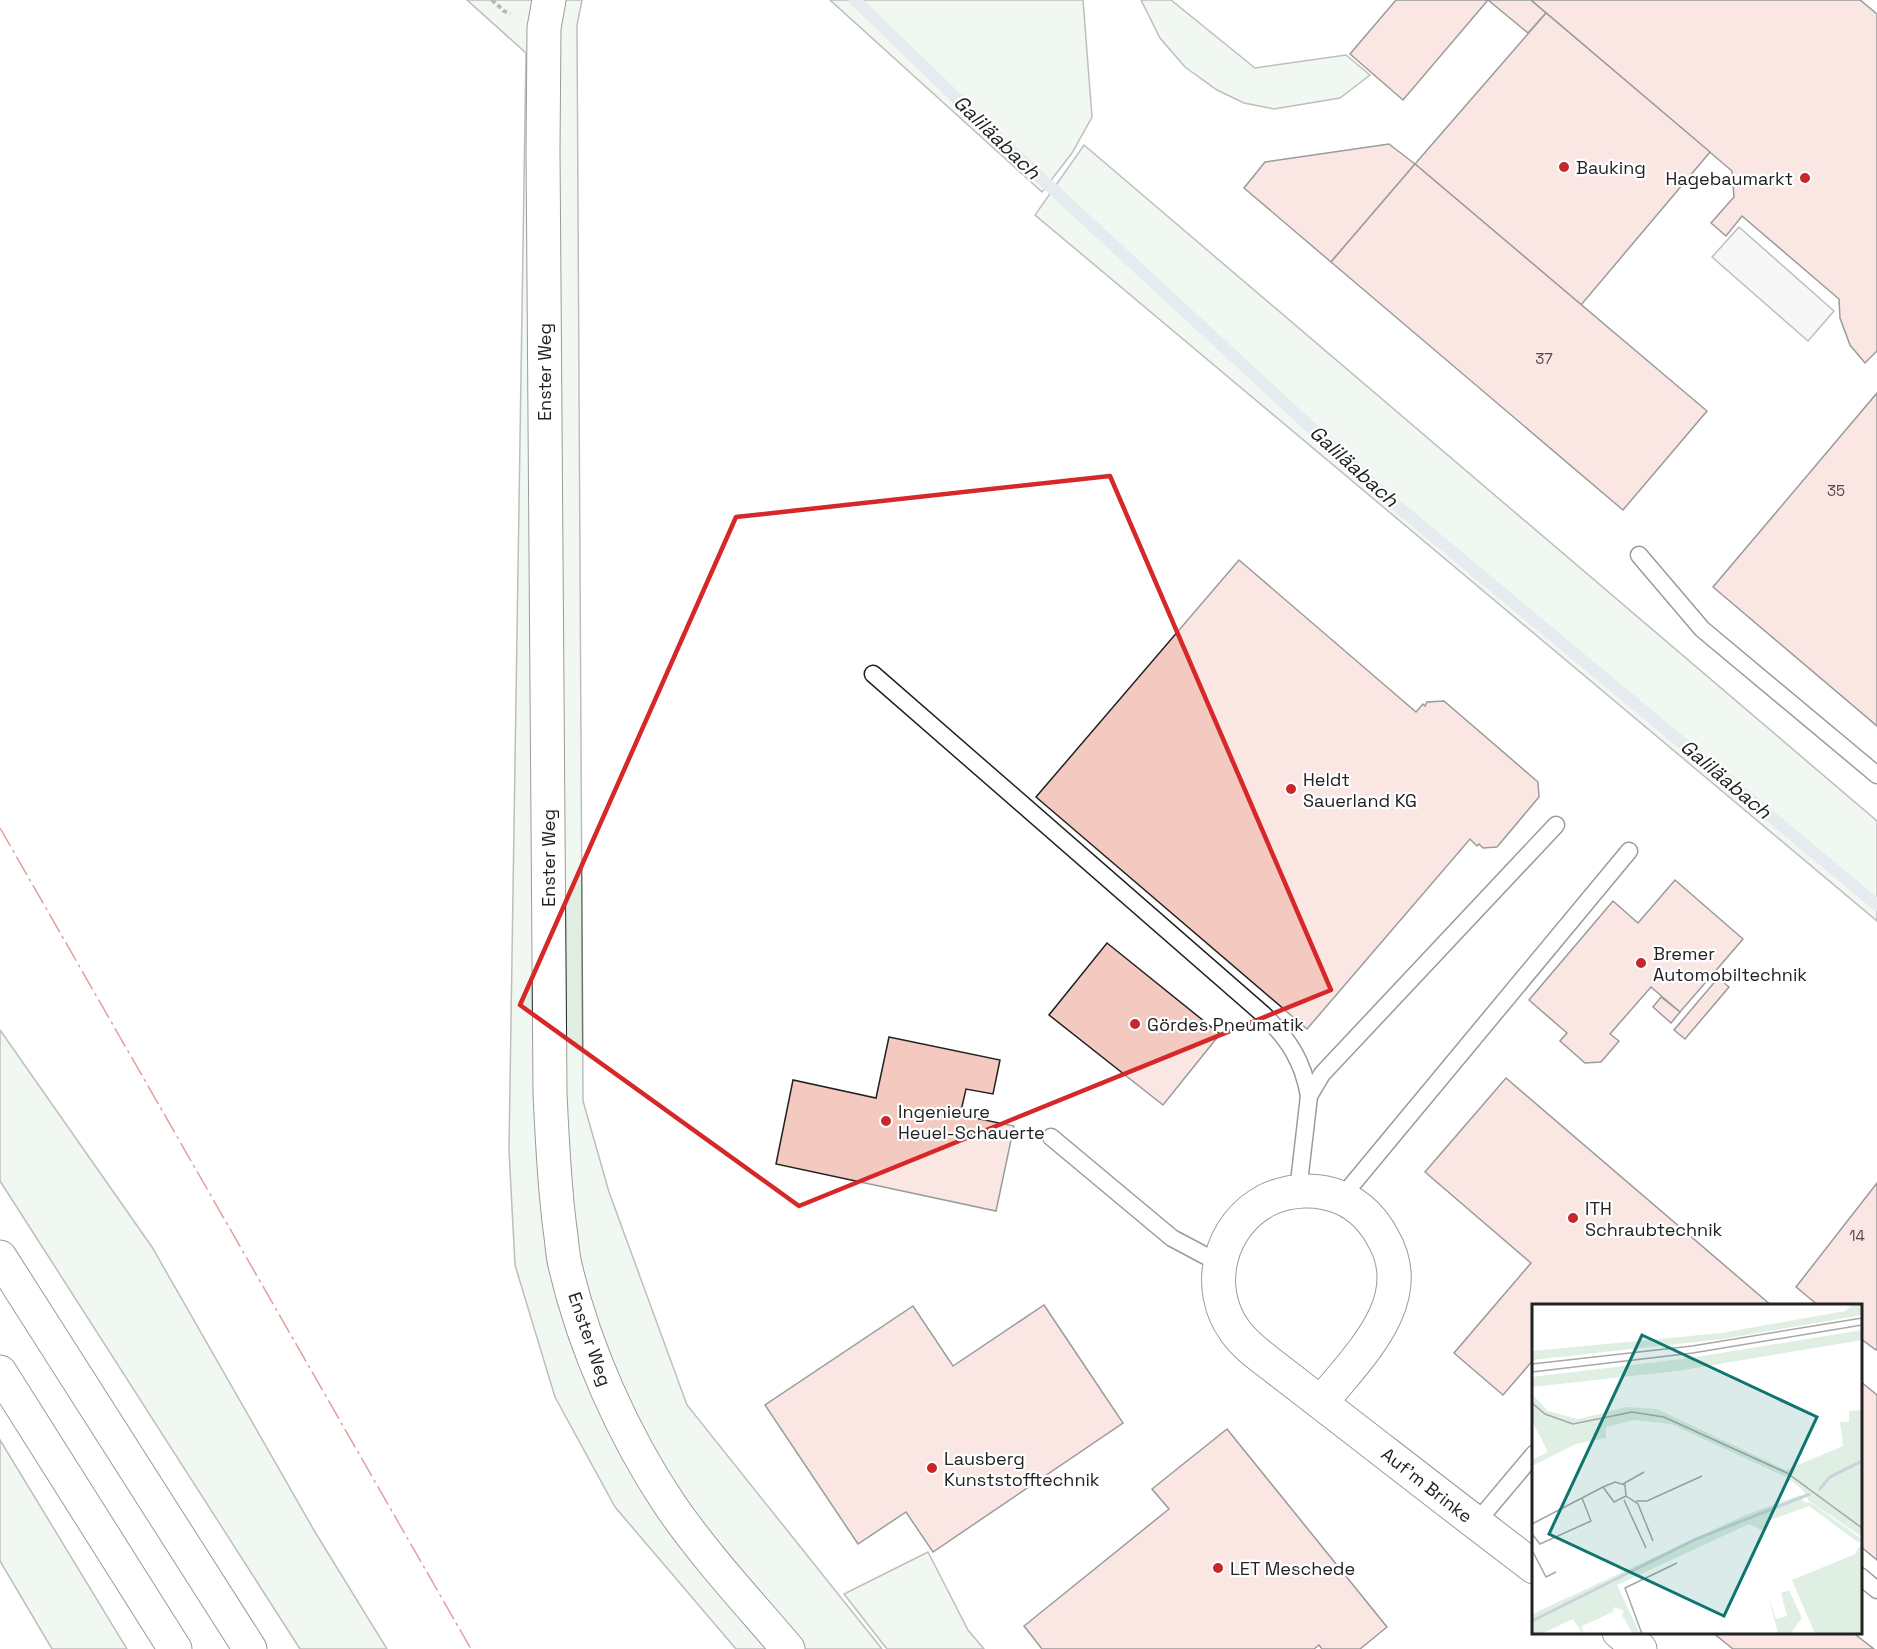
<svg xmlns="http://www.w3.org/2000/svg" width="1877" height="1649" font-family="'Space Grotesk',sans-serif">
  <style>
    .green { fill: #e0efe3; stroke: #6f6f6f; stroke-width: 1.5 }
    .parking { fill: #ededed; stroke: #6f6f6f; stroke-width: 1.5 }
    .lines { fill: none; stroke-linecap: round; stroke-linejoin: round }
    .stream { stroke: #c7d3dd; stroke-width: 12 }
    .building { fill: #f3c9c0; stroke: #222; stroke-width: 1.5 }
    .lane-casing { stroke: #222; stroke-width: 19 }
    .street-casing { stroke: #222; stroke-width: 35 }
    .highway-casing { stroke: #222; stroke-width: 35 }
    .path { stroke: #646464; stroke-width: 4; stroke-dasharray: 4.5 3; stroke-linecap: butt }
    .lane { stroke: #fff; stroke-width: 16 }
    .street { stroke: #fff; stroke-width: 33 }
    .highway { stroke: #fff; stroke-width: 33 }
    .power { stroke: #c62828; stroke-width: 1.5; stroke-dasharray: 21 4.5 3 4.5; stroke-linecap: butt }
    .marked { fill: none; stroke: #d62828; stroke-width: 4.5; stroke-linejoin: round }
    .poi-dot { fill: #c62828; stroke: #fff; stroke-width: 2 }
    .labels { text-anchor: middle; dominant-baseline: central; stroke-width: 4.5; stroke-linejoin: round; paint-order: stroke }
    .number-label { font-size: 15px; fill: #564c4a }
    .poi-label { font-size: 18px; fill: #222; stroke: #fff; text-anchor: start }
    .street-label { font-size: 18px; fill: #222; stroke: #fff }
    .water-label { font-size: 20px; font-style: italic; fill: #222; stroke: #fff }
    .inset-river { fill: none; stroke: #c7d3dd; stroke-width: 3 }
    .inset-road { fill: none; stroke: #a7a7a7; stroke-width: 1.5 }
    .view { fill: #0f766e; fill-opacity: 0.15; stroke: #0f766e; stroke-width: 3 }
    .inset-edge { fill: none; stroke: #222; stroke-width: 3 }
  </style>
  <rect width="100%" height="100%" fill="#fff"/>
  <!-- green -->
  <g class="green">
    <path d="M 467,0 L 582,0 L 577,25 L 583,1101 L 609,1192 L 687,1405 L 882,1649 L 736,1649 L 615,1507 L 555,1397 L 515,1265 L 509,1150 L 526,53 Z"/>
    <path d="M 830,0 L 1083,0 L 1092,117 L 1072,153 L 1042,192 Z"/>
    <path d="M 1141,0 L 1171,0 L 1255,68 L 1346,55 L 1370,75 L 1340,98 L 1274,109 L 1244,103 L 1217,90 L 1185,67 L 1160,38 Z"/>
    <path d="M 1084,145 L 1877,821 L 1877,921 L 1035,215 Z"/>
    <path d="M 0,1030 L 152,1247 L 315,1532 L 387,1649 L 300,1649 L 0,1181 Z"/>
    <path d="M 0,1440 L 127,1649 L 52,1649 L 0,1561 Z"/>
    <path d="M 928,1552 L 968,1630 L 984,1649 L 887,1649 L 844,1594 Z"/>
  </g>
  <!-- parking -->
  <path class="parking" d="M 1739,227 L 1834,311 L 1808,341 L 1712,257 Z"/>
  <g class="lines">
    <!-- stream -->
    <path class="stream" d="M 855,0 L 1006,146 L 1384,495 L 1877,905"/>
  </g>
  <!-- building -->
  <g class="building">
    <path d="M 1396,0 L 1531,0 L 1546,13 L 1528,33 L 1488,0 L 1403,100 L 1350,54 Z"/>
    <path d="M 1531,0 L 1860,0 L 1877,14 L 1877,351 L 1865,363 L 1850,345 L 1840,318 L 1839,299 L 1742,216 L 1726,236 L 1711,223 L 1734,197 L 1732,171 Z"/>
    <path d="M 1546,13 L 1710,152 L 1581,305 L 1415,164 Z"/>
    <path d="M 1389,144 L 1415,164 L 1331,262 L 1244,188 L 1265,162 Z"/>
    <path d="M 1415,164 L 1707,411 L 1623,510 L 1331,262 Z"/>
    <path d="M 1877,393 L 1877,726 L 1713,587 Z"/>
    <path d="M 1239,560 L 1416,712 L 1423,704 L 1425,706 L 1427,702 L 1444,701 L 1538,782 L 1539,797 L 1497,847 L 1483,848 L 1479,844 L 1477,846 L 1470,839 L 1307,1029 L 1036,797 Z"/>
    <path d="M 1675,880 L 1743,939 L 1680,1012 L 1651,987 L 1610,1034 L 1619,1041 L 1601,1062 L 1585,1063 L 1560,1041 L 1567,1033 L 1529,1000 L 1613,901 L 1638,923 Z"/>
    <path d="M 1107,943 L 1220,1034 L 1163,1105 L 1049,1015 Z"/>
    <path d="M 1718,978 L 1729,987 L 1685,1039 L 1674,1030 Z"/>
    <path d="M 1661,997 L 1680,1012 L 1671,1023 L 1653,1007 Z"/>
    <path d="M 889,1037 L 1000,1060 L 993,1094 L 966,1089 L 960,1115 L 1014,1126 L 996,1211 L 776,1164 L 793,1080 L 876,1098 Z"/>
    <path d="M 1506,1078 L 1772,1306 L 1534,1306 L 1534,1359 L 1503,1395 L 1454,1353 L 1531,1263 L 1425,1172 Z"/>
    <path d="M 1877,1183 L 1877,1349 L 1876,1350 L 1860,1338 L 1860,1306 L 1819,1306 L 1796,1287 Z"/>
    <path d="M 1044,1305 L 1123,1423 L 933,1552 L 906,1512 L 858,1544 L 765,1405 L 913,1306 L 953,1366 Z"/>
    <path d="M 1860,1381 L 1877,1395 L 1877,1560 L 1860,1546 Z"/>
    <path d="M 1227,1429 L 1387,1627 L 1360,1649 L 1322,1649 L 1319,1645 L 1314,1649 L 1042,1649 L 1024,1626 L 1169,1509 L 1152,1489 Z"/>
    <path d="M 1712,1632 L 1852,1632 L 1874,1649 L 1733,1649 Z"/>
  </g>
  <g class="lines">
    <!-- lane casing -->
    <g class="lane-casing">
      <g id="lane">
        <path d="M 1639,555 L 1702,629 L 1877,775"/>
        <path d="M 873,674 L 1264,1015 C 1289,1040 1303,1061 1309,1096"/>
        <path d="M 1051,1137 L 1172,1238 L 1219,1263"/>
        <path d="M 1298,1191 L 1309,1096 L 1322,1074 L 1556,825"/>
        <path d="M 1341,1198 L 1629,851"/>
        <path d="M 1476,1523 L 1534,1454"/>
        <path d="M 1860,1576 L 1877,1590"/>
      </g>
    </g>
    <!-- street casing -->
    <g class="street-casing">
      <g id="street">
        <path d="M 549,0 L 544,28 L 543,150 L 550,1093 C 552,1138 554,1183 560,1229 C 562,1241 562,1253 565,1265 C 584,1347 623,1435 670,1505 C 705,1556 748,1602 788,1649"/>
        <path d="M 1321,1403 C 1357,1357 1420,1301 1383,1238 C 1374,1221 1360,1206 1342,1198 C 1318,1188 1290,1189 1267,1200 C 1220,1224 1203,1287 1235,1331 C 1245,1345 1259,1355 1272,1365 C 1290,1379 1308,1393 1325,1406 C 1395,1460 1464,1514 1534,1567"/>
        <path d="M 1619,1632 L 1640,1649"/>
      </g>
    </g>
    <!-- highway casing -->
    <g class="highway-casing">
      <g id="highway">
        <path d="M 0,1257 L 250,1649"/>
        <path d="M 0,1372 L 175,1649"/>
      </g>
    </g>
    <!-- path -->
    <path class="path" d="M 492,0 L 504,11 L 510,14"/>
    <!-- lane -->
    <use href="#lane" class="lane"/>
    <!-- street -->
    <use href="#street" class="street"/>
    <!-- highway -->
    <use href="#highway" class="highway"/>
    <!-- power -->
    <path class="power" d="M 0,828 L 471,1649"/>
  </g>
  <!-- marked area -->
  <path d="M0 0H1877V1649H0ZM 1110,476 L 1331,990 L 799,1206 L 520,1005 L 736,517 Z" fill="#fff" fill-opacity=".55" fill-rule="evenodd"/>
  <path class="marked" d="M 1110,476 L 1331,990 L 799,1206 L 520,1005 L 736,517 Z"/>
  <!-- markers -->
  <g class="poi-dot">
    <circle cx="1564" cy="167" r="6"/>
    <circle cx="1805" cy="178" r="6"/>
    <circle cx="1291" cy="789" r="6"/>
    <circle cx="1641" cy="963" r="6"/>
    <circle cx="1135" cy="1024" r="6"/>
    <circle cx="886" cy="1121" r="6"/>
    <circle cx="1573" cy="1218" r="6"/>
    <circle cx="932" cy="1468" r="6"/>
    <circle cx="1218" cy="1568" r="6"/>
  </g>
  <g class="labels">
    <!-- number labels -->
    <g class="number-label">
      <text x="1544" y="358">37</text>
      <text x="1836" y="490">35</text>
      <text x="1857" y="1235">14</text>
    </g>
    <!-- poi labels -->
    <g class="poi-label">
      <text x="1576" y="167">Bauking</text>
      <text x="1793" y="178" text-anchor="end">Hagebaumarkt</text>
      <text x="1303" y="779">Heldt<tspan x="1303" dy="21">Sauerland KG</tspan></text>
      <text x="1653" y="953">Bremer<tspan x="1653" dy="21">Automobiltechnik</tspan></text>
      <text x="1147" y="1024">Gördes Pneumatik</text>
      <text x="898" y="1111">Ingenieure<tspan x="898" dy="21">Heuel-Schauerte</tspan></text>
      <text x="1585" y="1208">ITH<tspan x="1585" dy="21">Schraubtechnik</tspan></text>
      <text x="944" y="1458">Lausberg<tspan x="944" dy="21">Kunststofftechnik</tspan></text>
      <text x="1230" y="1568">LET Meschede</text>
    </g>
    <!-- street labels -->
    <g class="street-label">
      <text transform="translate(544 372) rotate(-90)">Enster Weg</text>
      <text transform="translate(548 858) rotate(-90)">Enster Weg</text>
      <text transform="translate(590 1339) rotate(71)">Enster Weg</text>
      <text transform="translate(1427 1485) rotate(38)">Auf'm Brinke</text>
    </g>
    <!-- water labels -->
    <g class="water-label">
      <text transform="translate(997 137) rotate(44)">Galiläabach</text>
      <text transform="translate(1354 466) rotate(42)">Galiläabach</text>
      <text transform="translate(1726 779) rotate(40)">Galiläabach</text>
    </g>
  </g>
  <!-- overview -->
  <g transform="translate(1532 1304)">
    <rect width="330" height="330" fill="#fff"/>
    <path d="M 321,0 L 330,0 L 330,11 L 191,35 L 0,56 L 0,47 L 189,29 L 313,7 ZM 330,26 L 330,36 L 145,67 L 0,83 L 0,73 L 158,54 ZM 0,90 L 16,107 L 46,115 L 95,103 L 125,105 L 254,166 L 311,142 L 308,118 L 317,118 L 317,107 L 330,106 L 330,233 L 277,197 L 271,186 L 254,173 L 139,120 L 102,116 L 74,123 L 74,134 L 44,140 L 0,162 L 0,156 L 16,148 L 0,117 ZM 268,191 L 272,198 L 279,199 L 330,235 L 327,239 L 277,202 L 238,216 L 233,228 L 217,220 L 85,281 L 108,330 L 101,330 L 90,311 L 92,307 L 82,303 L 81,308 L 50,322 L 51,330 L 41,315 L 9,330 L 0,330 L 0,311 L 9,306 L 211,212 ZM 330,238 L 330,330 L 283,330 L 260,276 L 323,250 ZM 257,286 L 270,314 L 258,330 L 246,330 L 237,294 L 244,315 L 255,312 L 249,289 Z" fill="#e0efe3"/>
    <path class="inset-river" d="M 287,186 L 298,173 L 330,157M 0,317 L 164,235 L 278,190"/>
    <path class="inset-road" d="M 0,60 L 160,42 L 330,14M 0,68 L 161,49 L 330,21M 0,99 L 13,110 L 41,120 L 100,108 L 132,113 L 255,169 L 330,224M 91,180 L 112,168M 94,192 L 106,200 L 121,237M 92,196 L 114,244M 104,197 L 115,197 L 170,172M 0,220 L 71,183 L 83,178 L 93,181 L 94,192 L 82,198 L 71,183M 0,230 L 8,240 L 59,217 L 50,194M 0,246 L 14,273 L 24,268M 110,330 L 93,284 L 145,259"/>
    <path class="view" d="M 110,31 L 285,113 L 192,312 L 17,230 Z"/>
    <rect width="330" height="330" class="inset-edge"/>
  </g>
</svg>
